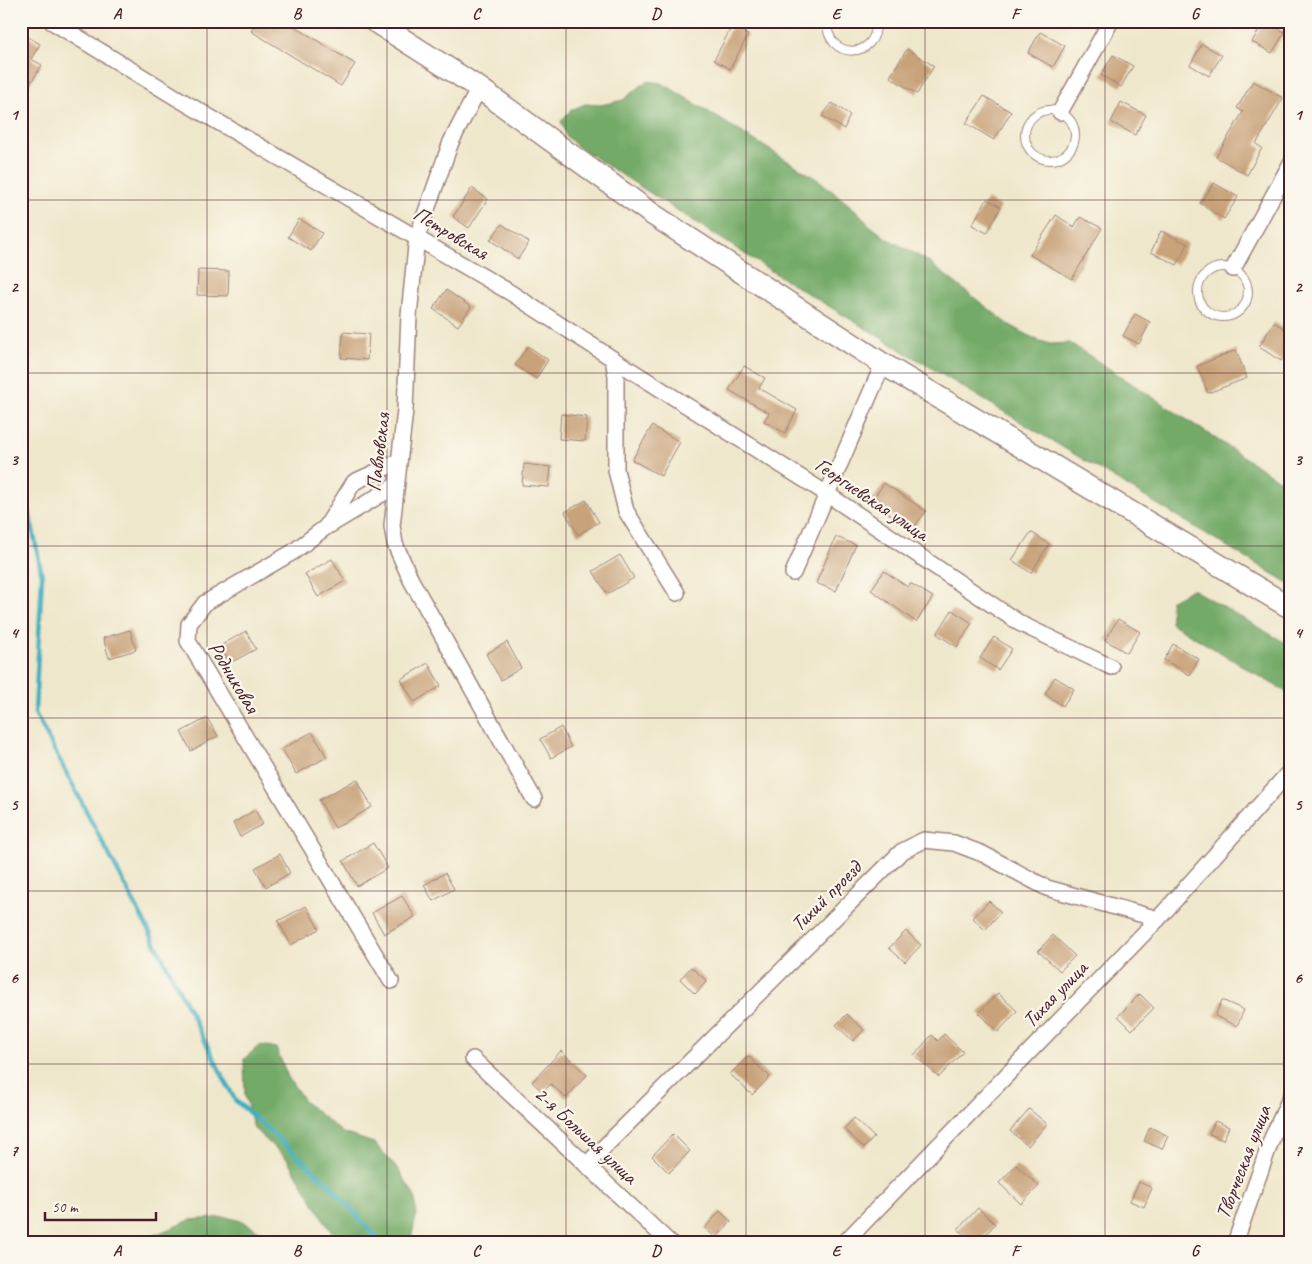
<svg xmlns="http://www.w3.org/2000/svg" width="1312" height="1264" font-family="Caveat,sans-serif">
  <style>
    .forest { fill: #73aa68; stroke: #5e644a }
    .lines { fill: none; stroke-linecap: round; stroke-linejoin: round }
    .stream { stroke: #41aebf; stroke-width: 4.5 }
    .building { fill: #c8a279 }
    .lane-casing { stroke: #9c837b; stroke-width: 10 }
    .street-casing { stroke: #9c837b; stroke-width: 18 }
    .secondary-casing { stroke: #9c837b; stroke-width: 24 }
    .lane { stroke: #fff; stroke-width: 8 }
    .street { stroke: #fff; stroke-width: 15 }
    .secondary { stroke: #fff; stroke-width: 21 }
    .grid { fill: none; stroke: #4a1f2b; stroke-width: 1; stroke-opacity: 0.55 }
    .labels { text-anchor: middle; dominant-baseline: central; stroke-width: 4.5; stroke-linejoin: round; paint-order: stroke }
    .street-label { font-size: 21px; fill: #4a1f2b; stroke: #fbf7ec }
    .neatline { fill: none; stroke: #4a1f2b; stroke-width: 2 }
    .grid-label { font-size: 16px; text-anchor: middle; font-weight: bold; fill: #4a1f2b }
  </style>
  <rect width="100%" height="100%" fill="#fbf7ec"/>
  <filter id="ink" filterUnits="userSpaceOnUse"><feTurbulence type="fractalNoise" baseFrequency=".02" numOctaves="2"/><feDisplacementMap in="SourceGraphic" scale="10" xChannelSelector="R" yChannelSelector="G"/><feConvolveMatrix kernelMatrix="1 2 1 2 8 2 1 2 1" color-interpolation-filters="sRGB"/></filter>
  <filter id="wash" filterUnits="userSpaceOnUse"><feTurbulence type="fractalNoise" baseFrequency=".0096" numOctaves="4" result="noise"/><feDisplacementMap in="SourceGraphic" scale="20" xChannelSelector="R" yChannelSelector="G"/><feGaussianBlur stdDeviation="1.12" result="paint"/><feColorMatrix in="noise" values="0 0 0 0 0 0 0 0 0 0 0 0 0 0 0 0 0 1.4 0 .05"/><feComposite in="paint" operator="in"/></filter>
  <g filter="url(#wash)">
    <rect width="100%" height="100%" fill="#efe7cb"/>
    <!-- forest -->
    <g class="forest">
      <path d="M 647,81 L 662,83 L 820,181 L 858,212 L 868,224 L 885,237 L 926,260 L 1008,324 L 1035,339 L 1050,344 L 1070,343 L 1291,488 L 1291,585 L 787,281 L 577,146 L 566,136 L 561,121 L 571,110 L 585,104 L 601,105 L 623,100 Z"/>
      <path d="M 1192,589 L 1291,646 L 1291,695 L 1171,623 L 1170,601 Z"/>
      <path d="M 260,1045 L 276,1048 L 288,1077 L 305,1102 L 343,1133 L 374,1143 L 398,1169 L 415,1197 L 416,1217 L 410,1243 L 338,1243 L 287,1159 L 254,1129 L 245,1096 L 244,1059 Z"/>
      <path d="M 226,1217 L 242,1221 L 280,1243 L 136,1243 L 190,1220 Z"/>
    </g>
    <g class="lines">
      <!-- stream -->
      <path class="stream" d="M 21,470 L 42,576 L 35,713 L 149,931 L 235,1100 L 330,1185 L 381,1243"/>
    </g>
    <g id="blocks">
      <!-- building -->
      <g class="building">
        <path d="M 257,21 L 286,21 L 355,64 L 341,86 L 251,31 Z"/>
        <path d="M 1264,21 L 1285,32 L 1272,53 L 1252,42 Z"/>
        <path d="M 732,26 L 748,35 L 730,69 L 714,60 Z"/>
        <path d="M 1040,32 L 1065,46 L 1053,67 L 1028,53 Z"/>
        <path d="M 21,33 L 40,44 L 31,59 L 42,65 L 21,98 Z"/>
        <path d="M 1202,44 L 1222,55 L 1209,76 L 1190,65 Z"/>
        <path d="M 907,49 L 934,66 L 917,94 L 890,77 Z"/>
        <path d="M 1113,55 L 1133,66 L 1121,87 L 1101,75 Z"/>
        <path d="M 1253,81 L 1283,98 L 1256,144 L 1262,148 L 1247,175 L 1216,157 L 1243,112 L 1237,108 Z"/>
        <path d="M 984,96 L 1011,112 L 994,140 L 966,123 Z"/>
        <path d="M 1121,102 L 1146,115 L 1135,135 L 1111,122 Z"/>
        <path d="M 832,103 L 850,115 L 844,129 L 822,116 Z"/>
        <path d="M 1214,183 L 1238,197 L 1224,219 L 1200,203 Z"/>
        <path d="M 472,188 L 488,199 L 469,228 L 453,217 Z"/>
        <path d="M 987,199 L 1001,207 L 987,233 L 972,225 Z"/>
        <path d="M 1056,215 L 1074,227 L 1080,217 L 1102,228 L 1072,279 L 1030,255 Z"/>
        <path d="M 299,219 L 322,233 L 311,251 L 288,237 Z"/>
        <path d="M 502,224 L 529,242 L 518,259 L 490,240 Z"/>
        <path d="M 1161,231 L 1188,244 L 1177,265 L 1151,252 Z"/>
        <path d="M 198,270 L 229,271 L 228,296 L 197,295 Z"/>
        <path d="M 446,290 L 471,307 L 458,326 L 433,309 Z"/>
        <path d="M 1135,314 L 1150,322 L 1139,344 L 1123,336 Z"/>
        <path d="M 1274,322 L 1291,333 L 1291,346 L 1281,361 L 1259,347 Z"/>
        <path d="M 343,332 L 369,334 L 367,360 L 341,358 Z"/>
        <path d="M 528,346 L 548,360 L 536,379 L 515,365 Z"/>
        <path d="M 1236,350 L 1247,378 L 1208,393 L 1197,366 Z"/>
        <path d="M 744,366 L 765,378 L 759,388 L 797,410 L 785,433 L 764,421 L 769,413 L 729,390 Z"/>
        <path d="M 561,414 L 587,417 L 585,441 L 559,439 Z"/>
        <path d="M 652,426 L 680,442 L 661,476 L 632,460 Z"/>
        <path d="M 524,464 L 551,467 L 549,487 L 522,485 Z"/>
        <path d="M 884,483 L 926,511 L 913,529 L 871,502 Z"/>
        <path d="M 586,500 L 599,522 L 578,535 L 565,512 Z"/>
        <path d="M 1031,532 L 1049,544 L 1031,573 L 1012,560 Z"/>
        <path d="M 836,537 L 856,545 L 836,591 L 816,583 Z"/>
        <path d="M 620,555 L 634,578 L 607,594 L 593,571 Z"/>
        <path d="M 332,559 L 345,581 L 318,597 L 305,574 Z"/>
        <path d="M 884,571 L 908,587 L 910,583 L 933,597 L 916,622 L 871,590 Z"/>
        <path d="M 952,610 L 972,623 L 957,647 L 937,634 Z"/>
        <path d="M 1118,619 L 1140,632 L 1127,653 L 1105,640 Z"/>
        <path d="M 130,630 L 136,650 L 109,658 L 103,638 Z"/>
        <path d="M 246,631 L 256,649 L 230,663 L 220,646 Z"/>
        <path d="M 994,637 L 1012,649 L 998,670 L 980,658 Z"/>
        <path d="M 507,642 L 521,668 L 501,680 L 486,654 Z"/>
        <path d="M 1173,644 L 1199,659 L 1190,675 L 1164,660 Z"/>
        <path d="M 428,663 L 441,686 L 414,702 L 401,679 Z"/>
        <path d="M 1055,677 L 1074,689 L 1063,706 L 1045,694 Z"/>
        <path d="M 207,718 L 218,736 L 191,751 L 181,732 Z"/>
        <path d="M 561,727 L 571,747 L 551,758 L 540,739 Z"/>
        <path d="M 312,732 L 327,757 L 296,774 L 282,749 Z"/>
        <path d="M 357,779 L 372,807 L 335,828 L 319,800 Z"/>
        <path d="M 255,810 L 263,824 L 240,837 L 233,823 Z"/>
        <path d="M 373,843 L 388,868 L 357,886 L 343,861 Z"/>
        <path d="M 280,854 L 290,873 L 266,887 L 255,868 Z"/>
        <path d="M 445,873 L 454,889 L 433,901 L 424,885 Z"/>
        <path d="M 402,896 L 415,917 L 384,934 L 372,913 Z"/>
        <path d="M 989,901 L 1001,912 L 985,930 L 973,918 Z"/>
        <path d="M 306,906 L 319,929 L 291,945 L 278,921 Z"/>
        <path d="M 906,931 L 921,945 L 905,962 L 889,948 Z"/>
        <path d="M 1053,935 L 1075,956 L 1060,971 L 1038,951 Z"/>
        <path d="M 691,967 L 707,981 L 695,994 L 680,979 Z"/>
        <path d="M 998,993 L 1017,1011 L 998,1032 L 979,1013 Z"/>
        <path d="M 1140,994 L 1154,1008 L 1132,1030 L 1118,1016 Z"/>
        <path d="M 1222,1000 L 1244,1010 L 1237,1026 L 1215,1016 Z"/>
        <path d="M 847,1014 L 864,1030 L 853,1041 L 836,1025 Z"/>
        <path d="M 944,1034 L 963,1052 L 939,1077 L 914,1055 L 932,1035 L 938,1041 Z"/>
        <path d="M 561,1051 L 587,1075 L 566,1098 L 551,1084 L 543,1092 L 532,1082 Z"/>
        <path d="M 748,1056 L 770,1077 L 752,1095 L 730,1074 Z"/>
        <path d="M 1029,1109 L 1047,1124 L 1028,1146 L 1010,1131 Z"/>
        <path d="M 854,1118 L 874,1137 L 864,1148 L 844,1129 Z"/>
        <path d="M 1215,1121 L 1229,1127 L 1223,1140 L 1209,1134 Z"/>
        <path d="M 1150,1127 L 1168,1136 L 1162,1149 L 1144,1141 Z"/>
        <path d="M 673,1134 L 690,1151 L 669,1173 L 652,1156 Z"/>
        <path d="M 1016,1165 L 1039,1186 L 1021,1204 L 999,1183 Z"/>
        <path d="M 1139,1182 L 1152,1188 L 1144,1207 L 1130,1201 Z"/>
        <path d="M 978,1208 L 995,1224 L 978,1243 L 973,1243 L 958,1229 Z"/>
        <path d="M 720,1211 L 731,1222 L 716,1238 L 705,1228 Z"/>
      </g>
    </g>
  </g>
  <g filter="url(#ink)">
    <use href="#blocks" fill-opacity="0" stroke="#9c837b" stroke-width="1"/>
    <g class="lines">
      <!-- lane casing -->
      <g class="lane-casing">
        <g id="lane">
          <path d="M 827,21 C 826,61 879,60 876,21"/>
          <circle cx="1050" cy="135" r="25"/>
          <circle cx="1223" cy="292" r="25"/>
        </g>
      </g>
      <!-- street casing -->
      <g class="street-casing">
        <g id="street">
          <path d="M 51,21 L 177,98 L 511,293 L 613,359 L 616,376 L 616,470 L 626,511 L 677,593"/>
          <path d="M 479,88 L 451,142 L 417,237 L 409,315 L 405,410 L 392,526 L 395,544 L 411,580 L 534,799"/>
          <path d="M 1060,112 L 1111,21"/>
          <path d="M 1233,269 L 1291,163"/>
          <path d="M 613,359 L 827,494 L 1021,624 L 1111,667"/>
          <path d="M 330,525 L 395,486"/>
          <path d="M 793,573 L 883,364"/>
          <path d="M 391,981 L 188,641 L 189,624 L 205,603 L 293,552 L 326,527 L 354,482 L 398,462"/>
          <path d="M 473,1059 L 670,1243"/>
          <path d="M 586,1165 L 901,852 L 924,840 L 954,843 L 983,854 L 1047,888 L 1158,919"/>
          <path d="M 844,1243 L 1158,919 L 1291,770"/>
          <path d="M 1235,1243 L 1272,1138 L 1291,1096"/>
        </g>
      </g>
      <!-- secondary casing -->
      <g class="secondary-casing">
        <path id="secondary" d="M 374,21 L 479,88 L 652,214 L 883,364 L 1291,608"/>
      </g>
      <!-- lane -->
      <use href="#lane" class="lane"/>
      <!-- street -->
      <use href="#street" class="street"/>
      <!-- secondary -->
      <use href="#secondary" class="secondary"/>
    </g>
  </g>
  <!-- grid -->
  <path class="grid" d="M 207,21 L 207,1243M 387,21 L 387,1243M 566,21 L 566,1243M 746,21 L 746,1243M 925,21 L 925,1243M 1105,21 L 1105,1243M 21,200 L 1291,200M 21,373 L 1291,373M 21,546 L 1291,546M 21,718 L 1291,718M 21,891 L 1291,891M 21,1064 L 1291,1064"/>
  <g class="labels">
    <!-- street labels -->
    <g class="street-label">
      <text transform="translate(451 233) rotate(31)">Петровская</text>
      <text transform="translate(378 452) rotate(-83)">Павловская</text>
      <text transform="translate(872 499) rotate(34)">Георгиевская улица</text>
      <text transform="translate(234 677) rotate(59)">Родниковая</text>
      <text transform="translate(826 896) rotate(-45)">Тихий проезд</text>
      <text transform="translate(1055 994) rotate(-46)">Тихая улица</text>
      <text transform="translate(586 1135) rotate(43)">2-я Большая улица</text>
      <text transform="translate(1243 1162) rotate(-69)">Творческая улица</text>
    </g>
  </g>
  <!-- margin -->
  <rect width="1312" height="1264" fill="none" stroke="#fbf7ec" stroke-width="55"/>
  <!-- scale -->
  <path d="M45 1212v8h111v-8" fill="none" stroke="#4a1f2b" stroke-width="2.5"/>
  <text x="52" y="1212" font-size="15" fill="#4a1f2b" stroke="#fbf7ec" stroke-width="4" paint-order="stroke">50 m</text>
  <rect x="28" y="28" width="1256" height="1208" class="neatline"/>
  <g class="grid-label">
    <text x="117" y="19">A</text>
    <text x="297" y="19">B</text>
    <text x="476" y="19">C</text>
    <text x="656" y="19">D</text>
    <text x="836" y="19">E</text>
    <text x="1015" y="19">F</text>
    <text x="1195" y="19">G</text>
    <text x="14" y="120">1</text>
    <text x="1298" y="120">1</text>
    <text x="14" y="292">2</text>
    <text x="1298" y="292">2</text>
    <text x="14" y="465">3</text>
    <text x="1298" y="465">3</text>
    <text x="14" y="638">4</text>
    <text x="1298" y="638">4</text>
    <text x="14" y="810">5</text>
    <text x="1298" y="810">5</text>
    <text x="14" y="983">6</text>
    <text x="1298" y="983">6</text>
    <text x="14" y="1156">7</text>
    <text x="1298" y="1156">7</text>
    <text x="117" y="1256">A</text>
    <text x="297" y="1256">B</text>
    <text x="476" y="1256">C</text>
    <text x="656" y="1256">D</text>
    <text x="836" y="1256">E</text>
    <text x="1015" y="1256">F</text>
    <text x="1195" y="1256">G</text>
  </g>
</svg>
